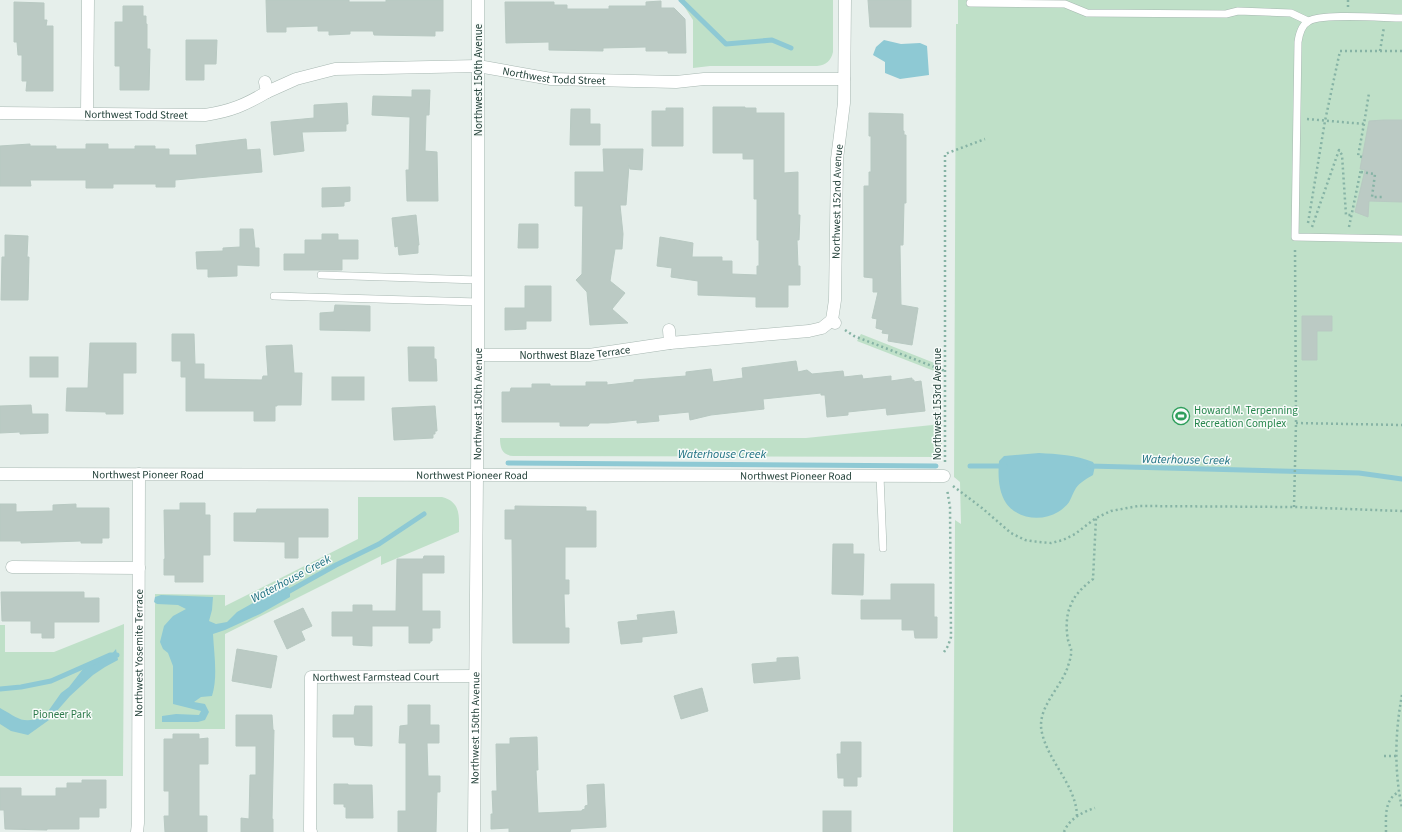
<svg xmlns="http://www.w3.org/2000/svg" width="1402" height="832" font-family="'Source Sans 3',sans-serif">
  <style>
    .green { fill: #bfe0c8 }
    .water { fill: #8ec9d4 }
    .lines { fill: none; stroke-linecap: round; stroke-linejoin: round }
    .stream { stroke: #8ec9d4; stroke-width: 5 }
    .building { fill: #bbcac4; stroke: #b8c9c2 }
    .service-casing { stroke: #a8b8b2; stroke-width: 8 }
    .minor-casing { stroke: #a8b8b2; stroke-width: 13 }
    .path { stroke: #86b3a5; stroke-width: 2.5; stroke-dasharray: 2 3; stroke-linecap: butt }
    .service { stroke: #fff; stroke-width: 7 }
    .minor { stroke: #fff; stroke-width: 12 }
    .labels { text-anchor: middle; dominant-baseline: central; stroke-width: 3; stroke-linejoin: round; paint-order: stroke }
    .street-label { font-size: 11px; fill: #24423a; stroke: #f7fbf9 }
    .leisure-label { font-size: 11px; fill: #27864d; stroke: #f7fbf9; text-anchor: start }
    .park-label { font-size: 11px; fill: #2d7a4b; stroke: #f7fbf9 }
    .water-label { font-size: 12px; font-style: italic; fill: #1c6f80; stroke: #f7fbf9 }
  </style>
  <rect width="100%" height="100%" fill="#e6efeb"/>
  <!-- green -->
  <g class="green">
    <path d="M 680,0 L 833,0 L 833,52 C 831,61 826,65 817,66 L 710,66 L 693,68 L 693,20 Z"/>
    <path d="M 958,0 L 1402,0 L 1402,832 L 953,832 L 955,520 L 961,524 L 960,482 L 954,477 L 956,24 L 958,24 Z"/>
    <path d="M 861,334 L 942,366 L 942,374 L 857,341 Z"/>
    <path d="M 942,424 L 942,457 L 513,456 C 502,455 500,448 500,438 L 806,438 Z"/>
    <path d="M 358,497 L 442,497 C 461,502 459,516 459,532 L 381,565 L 381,556 L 225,634 L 225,729 L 155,729 L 155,594 L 225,595 L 225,606 L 358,539 Z"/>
    <path d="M 124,624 L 123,776 L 0,776 L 0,625 L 5,625 L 5,652 L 54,652 Z"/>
  </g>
  <!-- water -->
  <g class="water">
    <path d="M 884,40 L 901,44 L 920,43 L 927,46 L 929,75 L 900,79 L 885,73 L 885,62 L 873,55 L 876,47 Z"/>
    <path d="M 1039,453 C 1057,454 1076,455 1093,462 L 1095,466 L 1093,475 C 1088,478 1079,483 1076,488 C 1069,500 1072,503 1058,512 C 1042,522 1017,519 1006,503 C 998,491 998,474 999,461 L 1004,456 Z"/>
    <path d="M 287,584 L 290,591 L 290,597 L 260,614 L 225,630 L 213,634 C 214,654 218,677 212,696 L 201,697 L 194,702 L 205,704 L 209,712 L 205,720 L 198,722 L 162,722 L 162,716 L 176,714 L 199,715 L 201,711 L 173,704 L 173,666 L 168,653 L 163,649 L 160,642 L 164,626 L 173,616 L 186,609 L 178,605 L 157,604 L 154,602 L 155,597 L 161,595 L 213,597 L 212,610 L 209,621 L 216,624 L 227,622 L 237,612 Z"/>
    <path d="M 116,649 L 118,660 L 105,667 L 93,675 L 70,696 L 49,720 L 28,735 L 11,731 L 0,724 L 0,708 C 20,719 21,724 44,717 L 61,693 L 69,687 L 83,669 L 110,656 Z"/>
  </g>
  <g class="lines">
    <!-- stream -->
    <g class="stream">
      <path d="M 681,0 L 726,44 L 772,40 L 791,48"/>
      <path d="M 508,463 L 936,466"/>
      <path d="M 970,466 L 1005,466"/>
      <path d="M 1089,466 L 1359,473 L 1402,479"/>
      <path d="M 284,594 L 336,565 L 379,544 L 424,514"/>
      <path d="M 0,689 L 21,687 L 51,681 L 110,655 L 117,655"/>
    </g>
  </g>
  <!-- building -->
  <g class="building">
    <path d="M 266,0 L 349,0 L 349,2 L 386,2 L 386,0 L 443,0 L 443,31 L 435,31 L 435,36 L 374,35 L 373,31 L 350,31 L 350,34 L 329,35 L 329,31 L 318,31 L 318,26 L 286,27 L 286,32 L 267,32 Z"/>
    <path d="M 868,0 L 911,0 L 911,27 L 870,27 Z"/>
    <path d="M 661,1 L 661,8 L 674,8 L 685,19 L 686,53 L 668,53 L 668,51 L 646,51 L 646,47 L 603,48 L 603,51 L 549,50 L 549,42 L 506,43 L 505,2 L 554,2 L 554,5 L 567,5 L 567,9 L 609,9 L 609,6 L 646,6 L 646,2 Z"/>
    <path d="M 14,2 L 44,3 L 44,20 L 47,20 L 46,26 L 53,26 L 53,91 L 26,91 L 27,81 L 22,81 L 22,55 L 18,55 L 17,42 L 14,42 Z"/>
    <path d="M 123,6 L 143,6 L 143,16 L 146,16 L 146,24 L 147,24 L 147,49 L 150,49 L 149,90 L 120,90 L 120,66 L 115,66 L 115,22 L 123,22 Z"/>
    <path d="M 186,40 L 217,40 L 216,64 L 204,64 L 204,80 L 186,80 Z"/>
    <path d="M 412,90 L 430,90 L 429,115 L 426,115 L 425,151 L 437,152 L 438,201 L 407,201 L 406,170 L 409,170 L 410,117 L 372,115 L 373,96 L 412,97 Z"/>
    <path d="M 347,103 L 348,124 L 346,124 L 346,131 L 302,132 L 304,151 L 274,155 L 271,122 L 314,118 L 314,105 Z"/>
    <path d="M 713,107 L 745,107 L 745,108 L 756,108 L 756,113 L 784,113 L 784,173 L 798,172 L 798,215 L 800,215 L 799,240 L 797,240 L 798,266 L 800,266 L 800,285 L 788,285 L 788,307 L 756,307 L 756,297 L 698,295 L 698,281 L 671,277 L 672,268 L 657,266 L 660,237 L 693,243 L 692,257 L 722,257 L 722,261 L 732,261 L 732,274 L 757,275 L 757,266 L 759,266 L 759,240 L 757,240 L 757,199 L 754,199 L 754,159 L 743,159 L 743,153 L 713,153 Z"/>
    <path d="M 666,108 L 683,108 L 683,146 L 652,146 L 652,111 L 666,111 Z"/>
    <path d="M 571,109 L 590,109 L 590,124 L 600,124 L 600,145 L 570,145 Z"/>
    <path d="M 869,113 L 903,114 L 903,131 L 904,131 L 904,135 L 906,135 L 906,203 L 904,203 L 903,245 L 900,245 L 901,305 L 918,308 L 912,345 L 888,341 L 889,334 L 882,333 L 883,330 L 876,328 L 877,319 L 872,318 L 878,292 L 873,292 L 873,278 L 864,277 L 864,186 L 869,186 L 869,172 L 871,172 L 871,136 L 869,136 Z"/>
    <path d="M 1384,120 L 1402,120 L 1402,202 L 1369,201 L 1368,217 L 1355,212 L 1365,170 L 1360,169 L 1369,121 Z"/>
    <path d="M 246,139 L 247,150 L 260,149 L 262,172 L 175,180 L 175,187 L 156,187 L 156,184 L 113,184 L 113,188 L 86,188 L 86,180 L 30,180 L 31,186 L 0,186 L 0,146 L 30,144 L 30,146 L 56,146 L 56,149 L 86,149 L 86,144 L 108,144 L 108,149 L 135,149 L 135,146 L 155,146 L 155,149 L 169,149 L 169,155 L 197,155 L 196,145 Z"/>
    <path d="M 603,149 L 643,149 L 642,170 L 630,169 L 629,165 L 626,205 L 620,205 L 623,234 L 622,249 L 615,249 L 610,281 L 625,293 L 612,309 L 628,323 L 590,325 L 587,292 L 576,280 L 582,274 L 583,206 L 575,206 L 575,172 L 604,172 Z"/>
    <path d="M 350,187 L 350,201 L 344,202 L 344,206 L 322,207 L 322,188 Z"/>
    <path d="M 416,215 L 419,245 L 418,245 L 418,253 L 399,255 L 398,246 L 395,247 L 392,218 Z"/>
    <path d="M 519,224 L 538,224 L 538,248 L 518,248 Z"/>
    <path d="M 240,229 L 253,229 L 255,248 L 259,248 L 259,266 L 237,265 L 237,276 L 208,277 L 208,269 L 197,269 L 196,252 L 223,251 L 223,248 L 240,247 Z"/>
    <path d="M 322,234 L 338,234 L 338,240 L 358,240 L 358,259 L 342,259 L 342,270 L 284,270 L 284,254 L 305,254 L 305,240 L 322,240 Z"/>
    <path d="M 5,235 L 28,236 L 27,257 L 29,257 L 28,300 L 1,300 L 2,257 L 5,257 Z"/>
    <path d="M 525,286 L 551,286 L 551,321 L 526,321 L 526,329 L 505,330 L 505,308 L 525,308 Z"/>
    <path d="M 335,305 L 370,306 L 370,331 L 320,330 L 320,313 L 334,312 Z"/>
    <path d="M 1302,316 L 1332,316 L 1332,331 L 1317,331 L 1317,360 L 1302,360 Z"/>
    <path d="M 172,334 L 194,334 L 195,364 L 204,364 L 204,379 L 262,380 L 263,376 L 268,376 L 266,346 L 292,345 L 294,373 L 302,373 L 301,405 L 277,405 L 277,406 L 275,406 L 275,421 L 254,421 L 254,411 L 186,411 L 186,377 L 181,377 L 181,361 L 172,361 Z"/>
    <path d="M 90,343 L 136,343 L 136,373 L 123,373 L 123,414 L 106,414 L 106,412 L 66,411 L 67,388 L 88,388 Z"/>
    <path d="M 408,347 L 434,347 L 434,359 L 436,359 L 437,381 L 409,381 Z"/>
    <rect x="30" y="357" width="28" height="20"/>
    <path d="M 796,361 L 798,372 L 807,370 L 812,374 L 843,371 L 844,377 L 862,375 L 863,379 L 891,376 L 891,381 L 912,378 L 912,380 L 914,380 L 914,382 L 921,381 L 925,411 L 887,415 L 886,408 L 848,412 L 848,415 L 827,417 L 825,395 L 821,395 L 821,393 L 763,399 L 764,409 L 711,415 L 690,420 L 689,412 L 658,415 L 659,421 L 637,423 L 637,420 L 608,423 L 590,423 L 588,426 L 560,426 L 560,422 L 502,422 L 502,392 L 510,392 L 511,388 L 532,388 L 532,384 L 550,384 L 550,386 L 586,386 L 586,382 L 607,382 L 607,385 L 634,382 L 634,380 L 686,376 L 686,372 L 711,369 L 713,382 L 743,378 L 742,368 Z"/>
    <rect x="332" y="377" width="32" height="23"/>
    <path d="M 31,405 L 32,414 L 48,414 L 48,433 L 20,434 L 20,432 L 0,433 L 0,406 Z"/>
    <path d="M 435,406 L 437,431 L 435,431 L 435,434 L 433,434 L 433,438 L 394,440 L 392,408 Z"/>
    <path d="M 180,503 L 205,503 L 205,515 L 210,515 L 210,555 L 203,555 L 203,582 L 175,582 L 175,575 L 164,575 L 164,559 L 165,559 L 164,510 L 180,510 Z"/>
    <path d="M 0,504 L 16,504 L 16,512 L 53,511 L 53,505 L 76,504 L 76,508 L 109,508 L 109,538 L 102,538 L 102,543 L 81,543 L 81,541 L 21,543 L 21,541 L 0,541 Z"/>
    <path d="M 515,506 L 586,507 L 586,511 L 596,511 L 596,547 L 565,547 L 565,580 L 569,580 L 569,594 L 564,594 L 565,628 L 569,628 L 569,643 L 513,643 L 512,539 L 505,539 L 505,510 L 515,510 Z"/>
    <path d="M 257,509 L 328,509 L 328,537 L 298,537 L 298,558 L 285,558 L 285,542 L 234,541 L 234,513 L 256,513 Z"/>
    <path d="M 833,544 L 853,544 L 853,554 L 864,554 L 863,595 L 832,594 Z"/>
    <path d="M 424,556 L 444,556 L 444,573 L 422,573 L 422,611 L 440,611 L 440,628 L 432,628 L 432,641 L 430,641 L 430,643 L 409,643 L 409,626 L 372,626 L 372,646 L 353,645 L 353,636 L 332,636 L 332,612 L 353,612 L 353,605 L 372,605 L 372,611 L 396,611 L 397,559 L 423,559 Z"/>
    <path d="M 891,584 L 934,584 L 934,617 L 937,617 L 937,638 L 915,638 L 914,630 L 902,630 L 902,619 L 861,619 L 861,600 L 891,600 Z"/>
    <path d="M 1,592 L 84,592 L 84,598 L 99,598 L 99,622 L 54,622 L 54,638 L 42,638 L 42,633 L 31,633 L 31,621 L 2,621 Z"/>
    <path d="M 303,608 L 312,626 L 301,631 L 305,640 L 287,649 L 274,621 Z"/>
    <path d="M 674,611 L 677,633 L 642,637 L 642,642 L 621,644 L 618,622 L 638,620 L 637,615 Z"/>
    <path d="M 237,649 L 277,656 L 271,688 L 232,681 Z"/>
    <path d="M 798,657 L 800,679 L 754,683 L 752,664 L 777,662 L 777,658 Z"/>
    <path d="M 702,688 L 708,711 L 681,719 L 674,696 Z"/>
    <path d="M 408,705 L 430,705 L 430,725 L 439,725 L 439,743 L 427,743 L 428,776 L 440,776 L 440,792 L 437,792 L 436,832 L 398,832 L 398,811 L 406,811 L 406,743 L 399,743 L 400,726 L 408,725 Z"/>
    <path d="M 355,706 L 372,706 L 372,746 L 355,745 L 354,737 L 333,737 L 333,715 L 354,715 Z"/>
    <path d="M 236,715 L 272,715 L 273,730 L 274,730 L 272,819 L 273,819 L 273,832 L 241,832 L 241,818 L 249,819 L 250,775 L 256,775 L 256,746 L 236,746 Z"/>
    <path d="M 173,734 L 199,734 L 199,739 L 208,738 L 208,764 L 199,764 L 199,816 L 207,816 L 207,832 L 165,832 L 164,816 L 169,816 L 169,791 L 164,791 L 164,739 L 173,739 Z"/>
    <path d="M 537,737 L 538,770 L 536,770 L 538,813 L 582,811 L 582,810 L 585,809 L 585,806 L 588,805 L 587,785 L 604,784 L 606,827 L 571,829 L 570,832 L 509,832 L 509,828 L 491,829 L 491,814 L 493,814 L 492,791 L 497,791 L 496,744 L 510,744 L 510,738 Z"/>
    <path d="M 841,742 L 861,742 L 861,777 L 857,777 L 857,786 L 844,786 L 844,778 L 838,778 L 837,754 L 841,754 Z"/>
    <path d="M 82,780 L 106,780 L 106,808 L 99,808 L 99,817 L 79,817 L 79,829 L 47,829 L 47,830 L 5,829 L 4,810 L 0,810 L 0,788 L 21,788 L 21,796 L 56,796 L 56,788 L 67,788 L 67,783 L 82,783 Z"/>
    <path d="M 334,784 L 348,784 L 348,785 L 372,785 L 373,818 L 346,818 L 346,807 L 344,807 L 344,804 L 334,804 Z"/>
    <rect x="823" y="811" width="28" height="21"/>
  </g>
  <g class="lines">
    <!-- service casing -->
    <g class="service-casing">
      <g id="service">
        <path d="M 970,3 L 1065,4 L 1087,13 L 1226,14 L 1238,11 L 1291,13 L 1308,21"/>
        <path d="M 1402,18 C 1384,18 1322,13 1309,21 C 1301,25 1299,35 1298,42 L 1295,237 L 1402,239"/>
        <path d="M 321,275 L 478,280"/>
        <path d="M 274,296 L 478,302"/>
        <path d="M 880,476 L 883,548"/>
      </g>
    </g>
    <!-- minor casing -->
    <g class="minor-casing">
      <g id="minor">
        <path id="s1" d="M 267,92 L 296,79 L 335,69 L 478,66 L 551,79 L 676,82 L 704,79 L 844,79"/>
        <path id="s2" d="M 0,113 L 205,115 C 231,111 245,105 267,92 L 265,82"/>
        <path d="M 87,114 L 88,0"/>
        <path id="s3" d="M 835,323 L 832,320 L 835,300 L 837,159 L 844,103 L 845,0"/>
        <path d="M 670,343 L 809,331 L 822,328 L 832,320"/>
        <path id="s4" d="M 478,355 L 589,355 L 670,343 L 669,330"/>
        <path id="s5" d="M 0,474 L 944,476"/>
        <path d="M 12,567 L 139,568"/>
        <path id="s6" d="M 137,832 L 138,823 L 139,474"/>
        <path id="s7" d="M 311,832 L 310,830 L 311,677 L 475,676"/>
        <path id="s8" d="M 474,832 L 478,355 L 478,0"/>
      </g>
    </g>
    <!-- path -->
    <g class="path">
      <path d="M 1348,0 L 1348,7"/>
      <path d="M 1380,51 L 1384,27"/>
      <path d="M 1307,119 L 1364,124 L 1369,93"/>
      <path d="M 1362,157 L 1358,156 L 1364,124"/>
      <path d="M 1361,172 L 1375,174 L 1372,197 L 1383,197"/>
      <path d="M 1308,223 L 1325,121 L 1340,51 L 1402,51"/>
      <path d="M 1312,227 L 1339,150 L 1342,155 L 1346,215 L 1351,215"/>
      <path d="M 1349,227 L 1361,169"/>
      <path d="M 845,330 L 854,336 L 945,371"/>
      <path d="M 1296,423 L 1402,425"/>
      <path d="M 945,462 L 945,154 L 985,139"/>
      <path d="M 953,486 L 982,508 L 1011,533 L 1025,540 L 1039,542 L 1051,543 L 1063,540 L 1075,534 L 1096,518 L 1111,511 L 1138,506 L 1294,507 L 1402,511"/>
      <path d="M 1294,507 L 1296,423 L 1295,248"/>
      <path d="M 944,652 L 948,646 L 951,637 L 950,507 L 947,489"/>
      <path d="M 1402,695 C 1395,732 1394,771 1402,808"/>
      <path d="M 1384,756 L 1396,756"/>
      <path d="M 1077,816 C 1076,785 1049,763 1042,733 C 1036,709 1059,690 1067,669 C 1069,663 1072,655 1071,649 C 1070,646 1069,643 1068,640 C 1066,630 1066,616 1070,607 C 1074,595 1083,587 1093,579 L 1096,518"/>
      <path d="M 1064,832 C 1069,819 1082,812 1095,808"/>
      <path d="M 1386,832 C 1386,817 1384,799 1399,792"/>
    </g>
    <!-- service -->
    <use href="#service" class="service"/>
    <!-- minor -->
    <use href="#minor" class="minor"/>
  </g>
  <!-- icons -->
  <defs>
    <g id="stadium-ring" transform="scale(0.9)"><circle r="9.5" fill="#f7fbf9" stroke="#2e9e5b" stroke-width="1.5"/><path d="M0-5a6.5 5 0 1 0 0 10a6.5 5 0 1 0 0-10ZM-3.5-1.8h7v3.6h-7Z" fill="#2e9e5b"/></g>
  </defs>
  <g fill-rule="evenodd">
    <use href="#stadium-ring" x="1181" y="416"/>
  </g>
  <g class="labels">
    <!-- street labels -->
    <g class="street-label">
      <text stroke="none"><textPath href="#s1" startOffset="292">Northwest Todd Street</textPath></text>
      <text transform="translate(478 80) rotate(-90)">Northwest 150th Avenue</text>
      <text stroke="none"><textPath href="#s2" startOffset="136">Northwest Todd Street</textPath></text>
      <text stroke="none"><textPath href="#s3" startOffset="123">Northwest 152nd Avenue</textPath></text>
      <text stroke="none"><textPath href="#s4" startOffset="97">Northwest Blaze Terrace</textPath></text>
      <text stroke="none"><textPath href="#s8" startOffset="428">Northwest 150th Avenue</textPath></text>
      <text transform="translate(937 404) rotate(-90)">Northwest 153rd Avenue</text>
      <text stroke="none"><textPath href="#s5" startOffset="148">Northwest Pioneer Road</textPath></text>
      <text stroke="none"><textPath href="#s5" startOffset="472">Northwest Pioneer Road</textPath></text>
      <text stroke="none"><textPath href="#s5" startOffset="796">Northwest Pioneer Road</textPath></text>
      <text stroke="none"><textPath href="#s6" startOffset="179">Northwest Yosemite Terrace</textPath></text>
      <text stroke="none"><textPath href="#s7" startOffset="220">Northwest Farmstead Court</textPath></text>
      <text stroke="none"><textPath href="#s8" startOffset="104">Northwest 150th Avenue</textPath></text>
    </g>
    <!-- leisure labels -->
    <g class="leisure-label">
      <text x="1194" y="410">Howard M. Terpenning<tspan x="1194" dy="13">Recreation Complex</tspan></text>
    </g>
    <!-- park labels -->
    <g class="park-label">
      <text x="62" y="714">Pioneer Park</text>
    </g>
    <!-- water labels -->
    <g class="water-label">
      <text x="722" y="454">Waterhouse Creek</text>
      <text transform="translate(1186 460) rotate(1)">Waterhouse Creek</text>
      <text transform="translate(291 579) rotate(-28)">Waterhouse Creek</text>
    </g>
  </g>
</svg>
